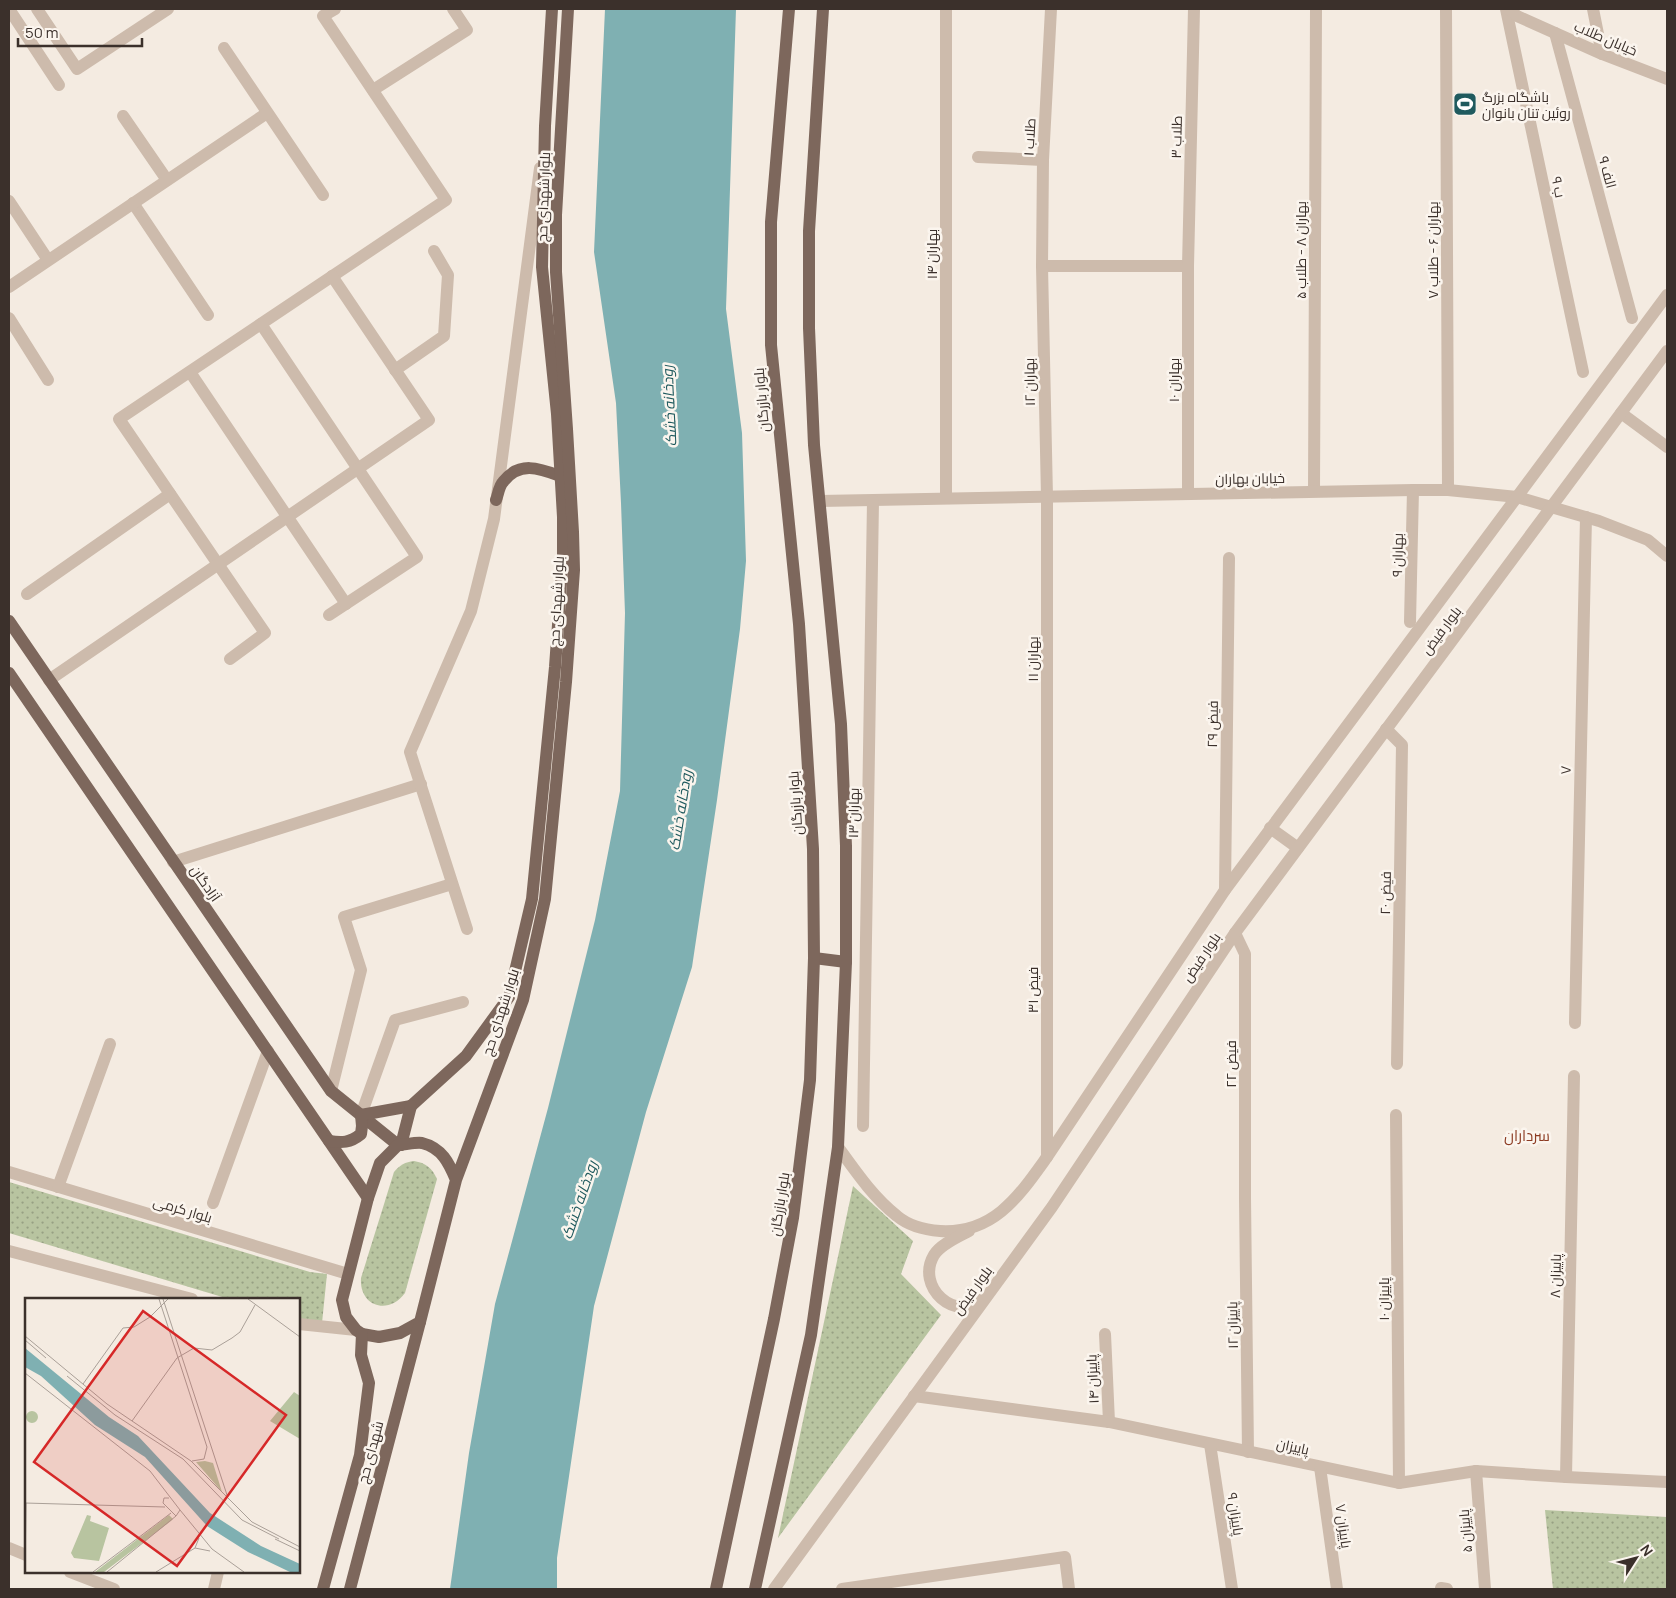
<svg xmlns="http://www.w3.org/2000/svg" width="1676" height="1598" font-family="Manrope,Cairo,sans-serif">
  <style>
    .green { fill: url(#green-dots) }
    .water { fill: #7fb0b2 }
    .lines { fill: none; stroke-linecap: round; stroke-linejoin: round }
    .minor { stroke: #cdbbac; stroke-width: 12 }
    .major { stroke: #7d675c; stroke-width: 12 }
    .labels { text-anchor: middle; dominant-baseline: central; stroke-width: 5; stroke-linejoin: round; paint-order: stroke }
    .street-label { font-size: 14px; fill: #3b302b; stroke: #fbf5ee }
    .poi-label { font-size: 14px; fill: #3b302b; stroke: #fbf5ee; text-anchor: start }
    .water-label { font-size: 15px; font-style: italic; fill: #1f5a5e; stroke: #fbf5ee }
    .neighbourhood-label { font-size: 15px; fill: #8c3b22; stroke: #fbf5ee }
    .inset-road { fill: none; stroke: #aaa098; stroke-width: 1 }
    .view { fill: #d62828; fill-opacity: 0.15; stroke: #d62828; stroke-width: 2.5 }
    .inset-edge { fill: none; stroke: #3b302b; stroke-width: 2.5 }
  </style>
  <defs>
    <pattern id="green-dots" width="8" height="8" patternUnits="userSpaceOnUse" patternTransform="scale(1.25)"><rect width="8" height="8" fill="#b8c4a0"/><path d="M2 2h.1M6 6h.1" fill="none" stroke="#97a083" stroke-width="1.8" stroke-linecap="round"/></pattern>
  </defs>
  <rect width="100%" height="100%" fill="#f4ebe1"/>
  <!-- green -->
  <g class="green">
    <path d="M 414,1161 C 426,1163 432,1168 437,1179 L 405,1293 C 388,1316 359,1306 361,1278 L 394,1172 C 400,1165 405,1162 414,1161 Z"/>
    <path d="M 9,1182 L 310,1272 L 327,1274 L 322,1323 L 299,1319 L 299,1299 L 229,1299 L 9,1233 Z"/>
    <path d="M 853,1186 L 913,1241 L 901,1274 L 941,1315 L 778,1538 Z"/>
    <path d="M 1545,1510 L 1667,1517 L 1667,1589 L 1553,1589 Z"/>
  </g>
  <!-- water -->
  <path class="water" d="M 605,9 L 736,9 L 726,309 L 742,433 L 746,561 L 740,629 L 717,800 L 692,967 L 646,1112 L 594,1306 L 557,1558 L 557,1589 L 450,1589 L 469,1453 L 495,1304 L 548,1108 L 595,920 L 620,791 L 625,613 L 621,503 L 616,403 L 594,252 Z"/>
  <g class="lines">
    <!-- minor -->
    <g class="minor">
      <path d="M 9,9 L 59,85"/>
      <path d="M 37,9 L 77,69 L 168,9"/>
      <path d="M 946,9 L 946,498"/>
      <path d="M 1446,9 L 1448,490"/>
      <path d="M 1506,9 L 1583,372"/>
      <path d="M 1509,9 L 1517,16 L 1602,54 L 1667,79"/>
      <path d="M 1593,9 L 1602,54"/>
      <path d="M 1555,33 L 1632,318"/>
      <path d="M 224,48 L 323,195"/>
      <path d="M 373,90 L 467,30 L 453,9"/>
      <path d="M 123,116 L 167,180"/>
      <path d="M 978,157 L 1043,160"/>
      <path d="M 9,201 L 48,260"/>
      <path d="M 133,203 L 208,315"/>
      <path d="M 1042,266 L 1188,266"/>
      <path d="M 9,287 L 267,113"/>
      <path d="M 9,318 L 48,380"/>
      <path d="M 261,324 L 417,557 L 329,615"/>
      <path d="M 395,370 L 444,336 L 448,275 L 434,251"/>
      <path d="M 190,372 L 346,604"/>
      <path d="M 1621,413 L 1667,447"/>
      <path d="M 1314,491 L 1316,9"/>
      <path d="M 1188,494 L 1188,266 L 1194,9"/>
      <path d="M 820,501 L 1413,490 L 1448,490 L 1517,497 L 1599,521 L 1648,540 L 1667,556"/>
      <path d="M 27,594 L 170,494"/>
      <path d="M 1410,622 L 1413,490"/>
      <path d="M 230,659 L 265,633 L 119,419 L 446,200 L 323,16 L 335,9"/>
      <path d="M 49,680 L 429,420 L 332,276"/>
      <path d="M 1386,729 L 1402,745 L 1397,1064"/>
      <path d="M 1270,828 L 1298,848"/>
      <path d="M 173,862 L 421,784"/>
      <path d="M 1225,890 L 1229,558"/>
      <path d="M 467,929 L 410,752 L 471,611 L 494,519 L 540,168"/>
      <path d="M 1235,933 L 1245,954 L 1245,1198 L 1248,1452"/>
      <path d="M 1575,1023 L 1586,517"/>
      <path d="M 331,1091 L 361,970 L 344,917 L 452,884"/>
      <path d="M 361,1115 L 395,1020 L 463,1002"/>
      <path d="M 1396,1115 L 1399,1483"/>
      <path d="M 863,1126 L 873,501"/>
      <path d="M 838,1147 C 856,1172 873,1197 897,1216 C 909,1226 926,1230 940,1231 C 994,1234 1019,1196 1047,1157 L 1225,890 L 1667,295"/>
      <path d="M 1047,1157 L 1047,497 L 1042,266 L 1043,160 L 1051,9"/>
      <path d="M 9,1172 L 348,1274"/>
      <path d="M 58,1187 L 110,1044"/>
      <path d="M 213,1203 L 268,1051"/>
      <path d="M 969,1231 C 958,1237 941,1244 934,1255 C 915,1287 956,1324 983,1298"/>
      <path d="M 9,1251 L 192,1299"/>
      <path d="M 299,1324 L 356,1330"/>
      <path d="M 1105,1334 L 1109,1422"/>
      <path d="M 914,1396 L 1109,1422 L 1399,1483 L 1476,1471 L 1566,1477 L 1667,1482"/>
      <path d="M 1210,1444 L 1232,1589"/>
      <path d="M 1320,1467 L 1337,1589"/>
      <path d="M 1476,1471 L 1485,1589"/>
      <path d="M 1566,1477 L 1574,1076"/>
      <path d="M 9,1548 L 26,1555"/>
      <path d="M 70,1572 L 114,1589"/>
      <path d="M 1441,1588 L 1447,1589"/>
      <path d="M 214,1589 L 218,1572"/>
      <path d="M 774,1589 L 1052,1207 L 1235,933 L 1667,351"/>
      <path d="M 842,1589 L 1065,1557 L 1069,1589"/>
    </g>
    <!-- major -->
    <g class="major">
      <path d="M 496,500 C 498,495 499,486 503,482 C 519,461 539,468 560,476"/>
      <path d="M 9,621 L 331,1091 L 398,1145"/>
      <path d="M 9,673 L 368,1198"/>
      <path d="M 814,958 L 846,962"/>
      <path d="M 411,1106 L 466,1056 L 509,997 L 532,899 L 555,667 L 563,555 L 563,517 L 557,414 L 542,267 L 545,126 L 552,9"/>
      <path d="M 329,1141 C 342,1143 350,1143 361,1134 L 362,1126 L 361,1115 L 411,1106"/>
      <path d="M 401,1145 L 411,1106"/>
      <path d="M 456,1180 C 449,1163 442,1148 422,1143 C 415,1142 405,1145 398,1145 L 380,1163 L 368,1198 L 342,1300 L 346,1317 L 356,1330 L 362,1334 L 379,1337 L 400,1333 L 420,1322 L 456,1180 L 523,1000 L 545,899 L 566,682 L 574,570 L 573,532 L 567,429 L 556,272 L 556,215 L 568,9"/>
      <path d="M 323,1589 L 360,1455 L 369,1383 L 361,1355 L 362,1334"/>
      <path d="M 350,1589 L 420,1322"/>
      <path d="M 716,1589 L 774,1319 L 793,1218 L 810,1080 L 814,958 L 813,849 L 799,624 L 771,345 L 771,222 L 789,9"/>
      <path d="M 755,1589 L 811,1335 L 838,1147 L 846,962 L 846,846 L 841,724 L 814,445 L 809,328 L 809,231 L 823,9"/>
    </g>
  </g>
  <!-- icons -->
  <defs>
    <g id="stadium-square" transform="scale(1.25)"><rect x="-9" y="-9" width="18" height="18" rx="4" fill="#1f5a5e" stroke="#fbf5ee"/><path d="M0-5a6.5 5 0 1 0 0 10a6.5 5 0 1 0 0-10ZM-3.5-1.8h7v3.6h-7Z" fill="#fff"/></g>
  </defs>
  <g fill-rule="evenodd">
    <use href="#stadium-square" x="1465" y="104"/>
  </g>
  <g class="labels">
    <!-- street labels -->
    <g class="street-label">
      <text transform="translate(1606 38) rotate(23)">خیابان طلاب</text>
      <text transform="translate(1029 137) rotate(-87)">طلاب ۱</text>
      <text transform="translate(1176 137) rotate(-89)">طلاب ۳</text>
      <text transform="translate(1608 172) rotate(75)">۹ الف</text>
      <text transform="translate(1559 187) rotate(78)">۹ ب</text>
      <text transform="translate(543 197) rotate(-88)">بلوار شهدای حج</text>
      <text transform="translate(1300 250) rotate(-90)">بهاران ۸ - طلاب ۵</text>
      <text transform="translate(1432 250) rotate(-90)">بهاران ۶ - طلاب ۷</text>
      <text transform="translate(931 254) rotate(-90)">بهاران ۱۴</text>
      <text transform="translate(1173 380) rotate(-90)">بهاران ۱۰</text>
      <text transform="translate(1029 382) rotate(-91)">بهاران ۱۲</text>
      <text transform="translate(761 400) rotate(-95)">بلوار بازرگان</text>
      <text transform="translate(1250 478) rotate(-1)">خیابان بهاران</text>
      <text transform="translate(1397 555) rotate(-89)">بهاران ۹</text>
      <text transform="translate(556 601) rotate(-87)">بلوار شهدای حج</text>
      <text transform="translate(1441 630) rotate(-53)">بلوار فیض</text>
      <text transform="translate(1032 659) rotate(-90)">بهاران ۱۱</text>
      <text transform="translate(1212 724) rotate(-89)">فیض ۲۹</text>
      <text transform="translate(1565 770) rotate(-89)">۷</text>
      <text transform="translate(795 803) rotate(-94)">بلوار بازرگان</text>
      <text transform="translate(853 813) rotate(-89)">بهاران ۱۳</text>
      <text transform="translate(206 883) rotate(55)">آزادگان</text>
      <text transform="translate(1385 893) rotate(-89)">فیض ۲۰</text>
      <text transform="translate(1201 957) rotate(-56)">بلوار فیض</text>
      <text transform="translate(1032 990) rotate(-90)">فیض ۳۱</text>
      <text transform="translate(500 1012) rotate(-72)">بلوار شهدای حج</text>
      <text transform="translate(1230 1064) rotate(-90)">فیض ۲۲</text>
      <text transform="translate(779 1204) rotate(-81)">بلوار بازرگان</text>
      <text transform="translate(183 1209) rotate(17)">بلوار کرمی</text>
      <text transform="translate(1555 1276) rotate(-89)">پاییزان ۸</text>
      <text transform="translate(972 1290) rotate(-54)">بلوار فیض</text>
      <text transform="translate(1383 1299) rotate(-90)">پاییزان ۱۰</text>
      <text transform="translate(1232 1325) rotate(-91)">پاییزان ۱۲</text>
      <text transform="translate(1092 1379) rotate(-93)">پاییزان ۱۴</text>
      <text transform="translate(1293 1446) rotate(12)">پاییزان</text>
      <text transform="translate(370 1452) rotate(-75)">شهدای حج</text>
      <text transform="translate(1236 1514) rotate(81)">پاییزان ۹</text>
      <text transform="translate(1344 1526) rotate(82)">پاییزان ۷</text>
      <text transform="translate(1465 1531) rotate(-95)">پاییزان ۵</text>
    </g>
    <!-- poi labels -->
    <g class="poi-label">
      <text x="1482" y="96">باشگاه بزرگ<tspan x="1482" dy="16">روئین تنان بانوان</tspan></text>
    </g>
    <!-- water labels -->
    <g class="water-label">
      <text transform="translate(669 406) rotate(-93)">رودخانه خشک</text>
      <text transform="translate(680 810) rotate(-81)">رودخانه خشک</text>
      <text transform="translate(579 1200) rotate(-71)">رودخانه خشک</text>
    </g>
    <!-- neighbourhood labels -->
    <g class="neighbourhood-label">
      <text x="1527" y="1135">سرداران</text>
    </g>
  </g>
  <!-- overview -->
  <g transform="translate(25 1298)">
    <rect width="275" height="275" fill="#f4ebe1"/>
    <path d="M 269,94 L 275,98 L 275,141 L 245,123 ZM1 119a6 6 0 1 1 12 0a6 6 0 1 1-12 0ZM 180,163 L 188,165 L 197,194 L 171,164 ZM 144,217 L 148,221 L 146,223 L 79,274 L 70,274 Z" fill="#b8c4a0"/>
    <path d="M 62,217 L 66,218 L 65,223 L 84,230 L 74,263 L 49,260 L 46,255 Z" fill="#b8c4a0"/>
    <path d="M 0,50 L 84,119 L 113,138 L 185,215 L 236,248 L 275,266 L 275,274 L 265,274 L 223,254 L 182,228 L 120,159 L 70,127 L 16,78 L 0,69 Z" fill="#7fb0b2"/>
    <path class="inset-road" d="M 134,1 L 182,149 L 179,161 L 167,163M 138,1 L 202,197M 223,1 L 275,39M 0,38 L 82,106 L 166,163 L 227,224 L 275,249M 0,42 L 21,60M 0,75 L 125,173 L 155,212 L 151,218 L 138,205 L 139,200 L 144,200M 42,78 L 90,117 L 158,161 L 217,222 L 254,241M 58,86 L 98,30 L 109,29 L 125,19 L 143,1M 107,123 L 152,60 L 169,50 L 187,52 L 207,40 L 215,34 L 230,7M 0,205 L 140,209M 155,212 L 187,251 L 219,274M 174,240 L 170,250 L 185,253M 250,241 L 275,253M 0,274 L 1,205M 68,274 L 146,215M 82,274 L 151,218M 131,274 L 170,250"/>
    <path class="view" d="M 118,13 L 261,117 L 152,268 L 9,164 Z"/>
    <rect width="275" height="275" class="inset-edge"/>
  </g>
  <!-- border -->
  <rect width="1676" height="1598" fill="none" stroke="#3b302b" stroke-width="20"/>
  <!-- north arrow -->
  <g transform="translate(1636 1558) rotate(54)" stroke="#fbf5ee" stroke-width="4" paint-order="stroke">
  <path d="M0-4L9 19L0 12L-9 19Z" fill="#3b302b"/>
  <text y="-8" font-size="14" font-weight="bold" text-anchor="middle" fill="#3b302b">N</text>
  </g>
  <!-- scale -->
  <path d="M18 38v8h124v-8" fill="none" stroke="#3b302b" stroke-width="2.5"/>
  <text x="25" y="38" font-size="15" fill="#3b302b" stroke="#fbf5ee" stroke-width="4" paint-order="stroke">50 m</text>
</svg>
